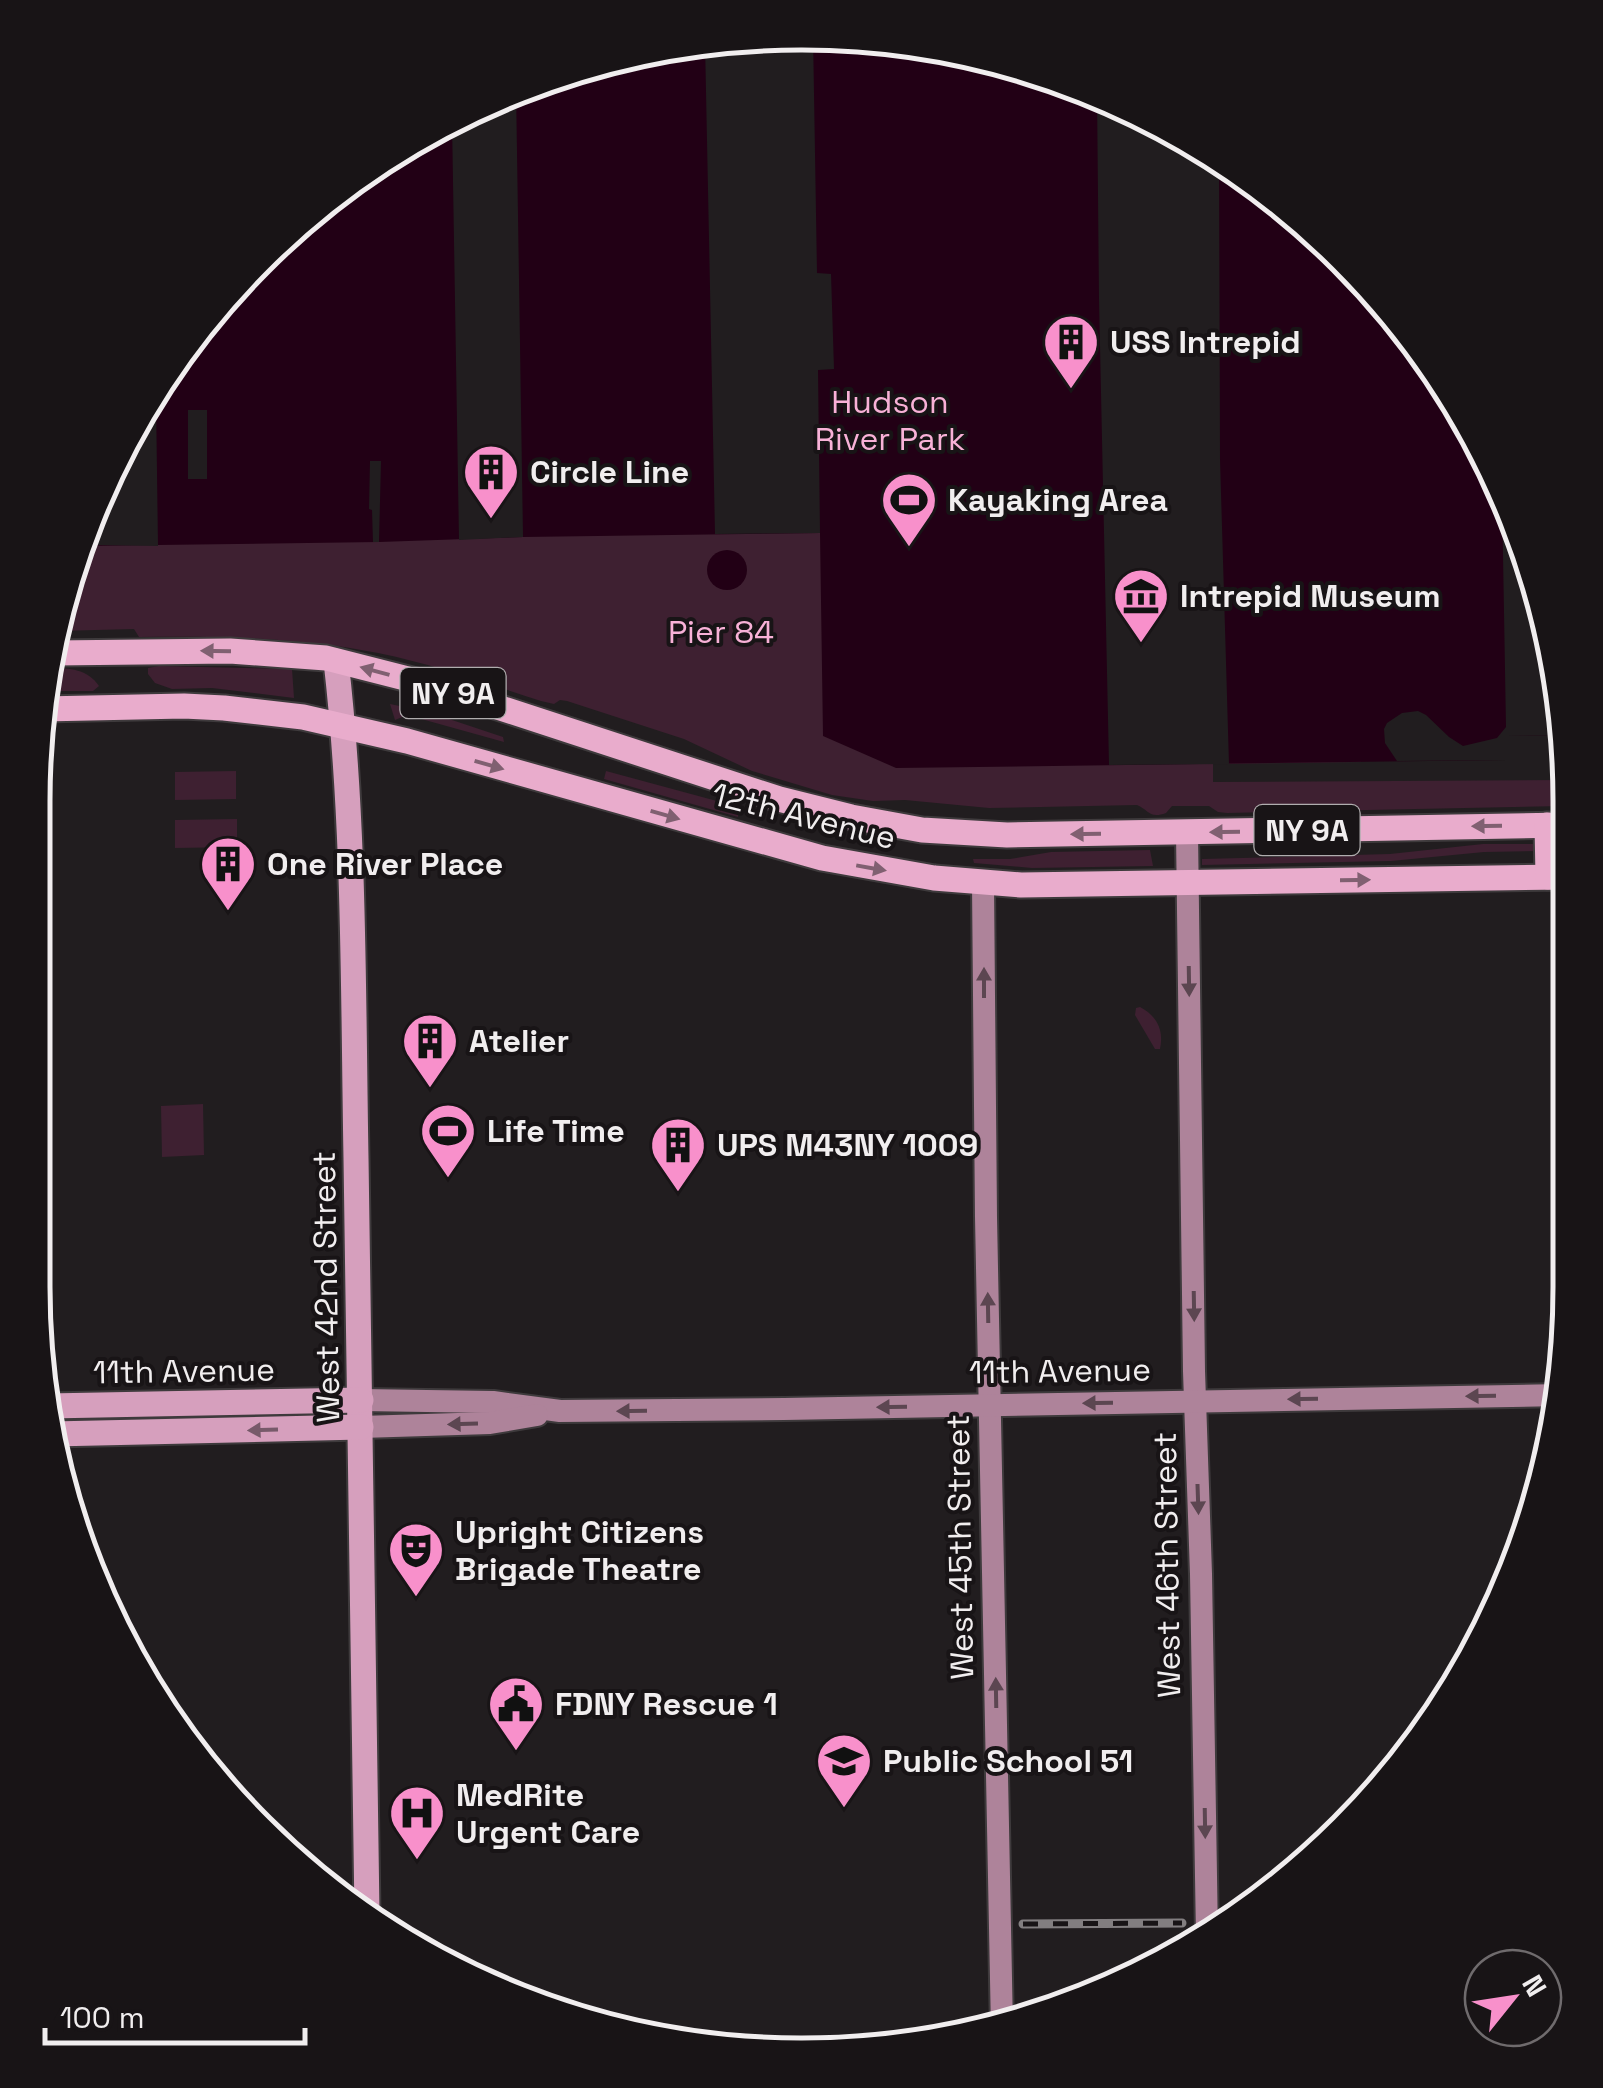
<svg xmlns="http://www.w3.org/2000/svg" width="1603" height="2088" font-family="'Space Grotesk',sans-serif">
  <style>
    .green { fill: #3e2031 }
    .water { fill: #220015 }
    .pier { fill: #211d1f }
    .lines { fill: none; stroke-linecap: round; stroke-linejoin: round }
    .secondary-casing { stroke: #3e3a3c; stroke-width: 26 }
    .primary-casing { stroke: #3e3a3c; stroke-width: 29 }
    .trunk-casing { stroke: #3e3a3c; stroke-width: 29 }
    .secondary { stroke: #ae839a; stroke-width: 22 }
    .primary { stroke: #d69fbd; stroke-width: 25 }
    .trunk { stroke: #e9accc; stroke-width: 25 }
    .rail-casing { stroke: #827e80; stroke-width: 9 }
    .rail { stroke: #181416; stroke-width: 5; stroke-dasharray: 15; stroke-linecap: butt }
    .oneway { fill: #806071 }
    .oneway2 { fill: #5c4651 }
    .oneway3 { fill: #775a6a }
    .labels { text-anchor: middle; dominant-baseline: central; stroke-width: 8; stroke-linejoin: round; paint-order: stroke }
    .shield { fill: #181416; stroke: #b0adae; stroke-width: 2.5 }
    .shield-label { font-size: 30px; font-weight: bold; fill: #f1eeef }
    .poi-label { font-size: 32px; font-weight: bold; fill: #f1eeef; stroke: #181416; text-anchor: start }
    .park-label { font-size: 32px; fill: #f8b1d7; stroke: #181416 }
    .street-label { font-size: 32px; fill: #f1eeef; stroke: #181416 }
    .rim { fill: none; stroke: #f1eeef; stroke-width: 5 }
  </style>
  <rect width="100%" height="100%" fill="#211d1f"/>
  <!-- green -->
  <g class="green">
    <path d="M 802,33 L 1096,91 L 1229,162 L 1346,258 L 1361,762 L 1213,764 L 1213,782 L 1564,780 L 1564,806 L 1227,813 L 1218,812 L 1209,806 L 1172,806 L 1166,813 C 1149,819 1149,810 1137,805 L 989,808 L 905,800 L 873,801 L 832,795 L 752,771 L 684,739 L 567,701 L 560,700 L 554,704 L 541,701 C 488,684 433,664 378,653 C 299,637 219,636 139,637 L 134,629 L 58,631 L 73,555 L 192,333 L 375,162 L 508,91 L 652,47 Z"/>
    <path d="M 159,666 L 292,669 L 294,698 L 212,688 L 172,689 L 155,683 L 148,674 L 148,668 Z"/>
    <path d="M 51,668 C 70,668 87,669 99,686 L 93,691 L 46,691 Z"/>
    <path d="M 390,704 L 428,712 L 503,737 L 504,742 L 407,715 L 395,720 Z"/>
    <path d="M 236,771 L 236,799 L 175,800 L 175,772 Z"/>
    <path d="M 606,771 L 739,807 L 738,817 L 604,779 Z"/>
    <path d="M 237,819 L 237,847 L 175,848 L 175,820 Z"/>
    <path d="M 1483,844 L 1541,844 L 1541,851 L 1484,852 L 1391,861 L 1202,865 L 1202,859 L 1390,854 Z"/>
    <path d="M 1150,850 L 1153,866 L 1032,868 L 974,863 L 973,859 L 1010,859 L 1051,852 Z"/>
    <path d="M 1140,1007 C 1157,1016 1164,1030 1160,1049 L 1155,1049 L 1135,1015 L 1136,1008 Z"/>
    <path d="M 203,1104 L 204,1155 L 162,1157 L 161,1106 Z"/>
  </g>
  <!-- water -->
  <g class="water">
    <path d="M 802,33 L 952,47 L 1096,91 L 1229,162 L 1346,258 L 1441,375 L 1529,554 L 1564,702 L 1564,735 L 1506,736 L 1506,760 L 896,768 L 823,736 L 820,533 L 523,537 L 379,542 L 78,546 L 192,333 L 375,162 L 508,91 L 652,47 Z"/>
    <circle cx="727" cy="570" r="20"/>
  </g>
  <!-- pier -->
  <g class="pier">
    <path d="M 802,33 L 813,34 L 817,273 L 831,274 L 834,369 L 818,370 L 820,533 L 715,534 L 705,42 Z"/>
    <path d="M 516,88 L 523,537 L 459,540 L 452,121 Z"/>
    <path d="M 1097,92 L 1219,157 L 1220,459 L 1229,764 L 1109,765 L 1099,299 Z"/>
    <path d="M 156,399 L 158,546 L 98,545 L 98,508 Z"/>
    <rect x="188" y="410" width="19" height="69"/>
    <path d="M 370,461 L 381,461 L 379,542 L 373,542 L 372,510 L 369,509 Z"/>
    <path d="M 1502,497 L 1530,554 L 1564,702 L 1564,735 L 1506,736 L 1506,760 L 1397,761 L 1385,743 L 1384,729 L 1387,723 L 1402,713 L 1418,711 L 1426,715 L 1449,737 L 1463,746 L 1497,738 L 1506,727 Z"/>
  </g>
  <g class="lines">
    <!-- secondary casing -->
    <g class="secondary-casing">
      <g id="secondary">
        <path d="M 1187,832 L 1194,1371 L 1201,1574 L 1207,1936"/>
        <path d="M 983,883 L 986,1217 L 1002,2029"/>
        <path d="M 361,1400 L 493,1402 L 560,1411 L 784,1409 L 1562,1395"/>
        <path d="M 361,1427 L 490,1423 L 537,1415"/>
      </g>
    </g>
    <!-- primary casing -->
    <g class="primary-casing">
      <g id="primary">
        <path d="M 336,661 C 355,825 353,993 356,1158 C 360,1410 363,1662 367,1914"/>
        <path d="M 48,1406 L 361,1400"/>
        <path d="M 52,1434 L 361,1427"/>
      </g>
    </g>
    <!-- trunk casing -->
    <g class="trunk-casing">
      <g id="trunk">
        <path d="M 54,653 L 230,651 L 326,658 L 424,683 L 779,799 L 851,817 L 922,830 L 1007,835 L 1564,825"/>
        <path d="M 43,709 L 184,706 L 224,708 L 303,717 L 407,741 L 822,858 L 934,878 L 1021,885 L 1564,877"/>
        <path d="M 1547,825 L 1548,877"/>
      </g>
    </g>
    <!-- secondary -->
    <use href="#secondary" class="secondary"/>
    <!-- primary -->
    <use href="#primary" class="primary"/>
    <!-- trunk -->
    <use href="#trunk" class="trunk"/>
    <!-- rail casing -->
    <g class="rail-casing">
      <path id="rail" d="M 1023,1924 L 1182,1923"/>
    </g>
    <!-- rail -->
    <use href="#rail" class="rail"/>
  </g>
  <!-- one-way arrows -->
  <defs><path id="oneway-solid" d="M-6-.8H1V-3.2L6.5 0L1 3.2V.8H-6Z" transform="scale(2.5)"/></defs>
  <g class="oneway">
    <use href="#oneway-solid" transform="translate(216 651) rotate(-179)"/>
    <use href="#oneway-solid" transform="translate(375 671) rotate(-165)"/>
    <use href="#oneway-solid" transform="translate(489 765) rotate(16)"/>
    <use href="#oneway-solid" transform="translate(665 815) rotate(16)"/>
    <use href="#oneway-solid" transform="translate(1487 826) rotate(179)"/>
    <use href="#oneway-solid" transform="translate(1225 832) rotate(179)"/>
    <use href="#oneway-solid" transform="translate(1086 834) rotate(179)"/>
    <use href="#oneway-solid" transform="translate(871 868) rotate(10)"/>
    <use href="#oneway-solid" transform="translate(1355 880) rotate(-1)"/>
  </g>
  <g class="oneway2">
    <use href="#oneway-solid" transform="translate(1189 981) rotate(89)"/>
    <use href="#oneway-solid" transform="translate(984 983) rotate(-90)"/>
    <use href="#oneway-solid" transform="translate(1194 1306) rotate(89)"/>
    <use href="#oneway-solid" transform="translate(988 1308) rotate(-91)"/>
    <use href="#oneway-solid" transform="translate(1481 1396) rotate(179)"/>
    <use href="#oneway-solid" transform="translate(1303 1399) rotate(179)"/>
    <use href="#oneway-solid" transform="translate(1098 1403) rotate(179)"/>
    <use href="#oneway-solid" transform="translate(892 1407) rotate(179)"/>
    <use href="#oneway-solid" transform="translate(632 1411) rotate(179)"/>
    <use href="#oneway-solid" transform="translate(463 1424) rotate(178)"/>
    <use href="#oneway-solid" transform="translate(1198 1499) rotate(88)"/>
    <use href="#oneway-solid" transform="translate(996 1693) rotate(-91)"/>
    <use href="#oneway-solid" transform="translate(1205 1823) rotate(89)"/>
  </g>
  <use class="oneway3" href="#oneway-solid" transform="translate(263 1430) rotate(178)"/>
  <!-- icons -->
  <defs>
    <g id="building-pin" transform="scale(2.875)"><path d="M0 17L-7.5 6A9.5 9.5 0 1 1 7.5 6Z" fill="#f890cb" stroke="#181416"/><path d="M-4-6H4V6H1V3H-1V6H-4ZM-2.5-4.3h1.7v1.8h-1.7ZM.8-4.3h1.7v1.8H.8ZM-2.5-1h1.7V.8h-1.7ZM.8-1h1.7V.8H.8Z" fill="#111"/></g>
    <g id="stadium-pin" transform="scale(2.875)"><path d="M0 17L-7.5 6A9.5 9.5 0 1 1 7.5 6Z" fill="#f890cb" stroke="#181416"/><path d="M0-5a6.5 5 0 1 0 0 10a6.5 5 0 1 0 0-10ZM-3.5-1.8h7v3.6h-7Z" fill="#111"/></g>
    <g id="museum-pin" transform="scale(2.875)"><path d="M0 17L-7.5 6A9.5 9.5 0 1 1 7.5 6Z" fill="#f890cb" stroke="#181416"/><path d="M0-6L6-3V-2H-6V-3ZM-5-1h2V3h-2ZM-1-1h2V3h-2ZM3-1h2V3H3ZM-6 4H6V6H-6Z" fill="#111"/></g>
    <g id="theatre-pin" transform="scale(2.875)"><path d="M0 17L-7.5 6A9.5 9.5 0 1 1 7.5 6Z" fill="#f890cb" stroke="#181416"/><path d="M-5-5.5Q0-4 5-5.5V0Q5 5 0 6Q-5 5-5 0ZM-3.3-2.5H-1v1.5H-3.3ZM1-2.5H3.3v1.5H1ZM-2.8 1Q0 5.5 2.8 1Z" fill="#111"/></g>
    <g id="civic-pin" transform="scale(2.875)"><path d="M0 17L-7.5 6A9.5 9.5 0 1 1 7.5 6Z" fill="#f890cb" stroke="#181416"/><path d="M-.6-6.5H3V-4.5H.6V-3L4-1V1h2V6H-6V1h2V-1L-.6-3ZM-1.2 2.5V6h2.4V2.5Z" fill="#111"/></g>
    <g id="school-pin" transform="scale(2.875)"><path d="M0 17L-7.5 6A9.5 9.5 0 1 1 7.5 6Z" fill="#f890cb" stroke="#181416"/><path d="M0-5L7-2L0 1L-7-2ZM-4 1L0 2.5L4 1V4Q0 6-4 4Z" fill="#111"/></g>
    <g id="hospital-pin" transform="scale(2.875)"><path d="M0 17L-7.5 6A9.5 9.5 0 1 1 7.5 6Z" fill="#f890cb" stroke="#181416"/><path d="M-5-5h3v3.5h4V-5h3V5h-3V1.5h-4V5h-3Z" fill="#111"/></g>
  </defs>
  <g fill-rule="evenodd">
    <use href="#building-pin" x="1071" y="342"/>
    <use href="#building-pin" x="491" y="472"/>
    <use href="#stadium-pin" x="909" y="500"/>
    <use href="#museum-pin" x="1141" y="596"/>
    <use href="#building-pin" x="228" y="864"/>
    <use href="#building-pin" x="430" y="1041"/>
    <use href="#stadium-pin" x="448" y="1131"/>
    <use href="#building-pin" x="678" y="1145"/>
    <use href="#theatre-pin" x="416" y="1550"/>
    <use href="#civic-pin" x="516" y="1704"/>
    <use href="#school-pin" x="844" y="1761"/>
    <use href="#hospital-pin" x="417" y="1813"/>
  </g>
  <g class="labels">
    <!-- shield labels -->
    <g class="shield">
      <rect x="400.5" y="668" width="105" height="50" rx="8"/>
      <rect x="1254.5" y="805" width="105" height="50" rx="8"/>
    </g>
    <g class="shield-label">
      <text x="453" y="693">NY 9A</text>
      <text x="1307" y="830">NY 9A</text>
    </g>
    <!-- poi labels -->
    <g class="poi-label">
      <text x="1110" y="342">USS Intrepid</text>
      <text x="530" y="472">Circle Line</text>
      <text x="948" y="500">Kayaking Area</text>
      <text x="1180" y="596">Intrepid Museum</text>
      <text x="267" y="864">One River Place</text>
      <text x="469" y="1041">Atelier</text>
      <text x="487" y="1131">Life Time</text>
      <text x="717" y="1145">UPS M43NY 1009</text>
      <text x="455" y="1532">Upright Citizens<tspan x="455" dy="37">Brigade Theatre</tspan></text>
      <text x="555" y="1704">FDNY Rescue 1</text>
      <text x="883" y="1761">Public School 51</text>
      <text x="456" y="1795">MedRite<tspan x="456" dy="37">Urgent Care</tspan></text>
    </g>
    <!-- park labels -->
    <g class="park-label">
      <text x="890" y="402">Hudson<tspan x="890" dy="37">River Park</tspan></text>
      <text x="721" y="632">Pier 84</text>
    </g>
    <!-- street labels -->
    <g class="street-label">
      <text transform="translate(804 816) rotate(14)">12th Avenue</text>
      <text transform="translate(326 1287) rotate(-91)">West 42nd Street</text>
      <text transform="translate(184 1371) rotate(-1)">11th Avenue</text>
      <text transform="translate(1060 1371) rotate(-1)">11th Avenue</text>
      <text transform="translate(960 1547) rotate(-91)">West 45th Street</text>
      <text transform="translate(1167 1565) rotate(-91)">West 46th Street</text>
    </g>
  </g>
  <!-- crop -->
  <path d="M0 0H1603V2088H0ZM801 50H802A751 751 0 0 1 1553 801V1287A751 751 0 0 1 802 2038H801A751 751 0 0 1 50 1287V801A751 751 0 0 1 801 50Z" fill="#181416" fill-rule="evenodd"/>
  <path class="rim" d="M801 50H802A751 751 0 0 1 1553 801V1287A751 751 0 0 1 802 2038H801A751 751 0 0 1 50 1287V801A751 751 0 0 1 801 50Z"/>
  <!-- north arrow -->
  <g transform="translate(1513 1998) rotate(60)"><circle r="48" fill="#181416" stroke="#6f6b6d" stroke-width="2.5"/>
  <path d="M0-8L18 38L0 25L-18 38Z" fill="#f890cb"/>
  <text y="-15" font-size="28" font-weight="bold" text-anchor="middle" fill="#f1eeef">N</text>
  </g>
  <!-- scale -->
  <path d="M45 2028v15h260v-15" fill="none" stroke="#f1eeef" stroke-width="5"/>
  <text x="60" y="2028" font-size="30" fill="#f1eeef" stroke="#181416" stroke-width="8" paint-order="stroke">100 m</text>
</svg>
